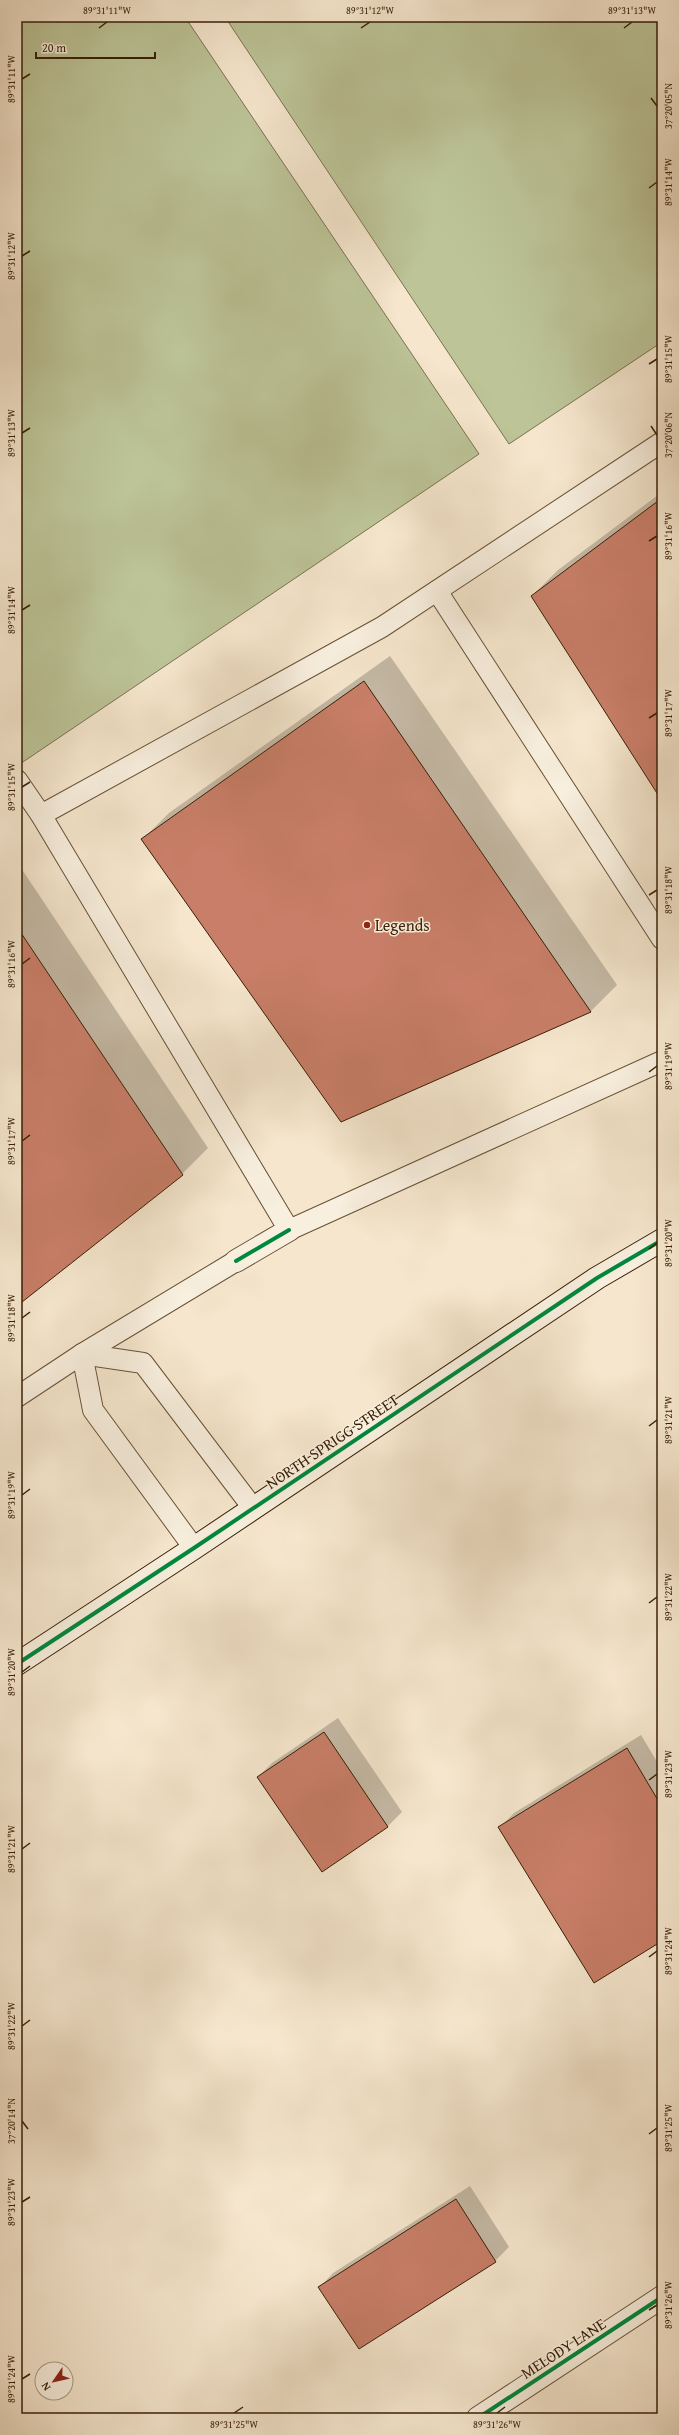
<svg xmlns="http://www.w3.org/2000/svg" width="679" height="2435" font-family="'Gentium Book Plus',serif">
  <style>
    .green { fill: #bcc498; stroke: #7a724e }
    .shadow { fill: #0003 }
    .building { fill: #c87e68; stroke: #381f04 }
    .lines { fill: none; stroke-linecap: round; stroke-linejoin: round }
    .lane-casing { stroke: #675136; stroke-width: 22 }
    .street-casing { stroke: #675136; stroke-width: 24 }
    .secondary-casing { stroke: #381f04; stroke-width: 24 }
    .lane { stroke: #f8efde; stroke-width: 20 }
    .street { stroke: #f8efde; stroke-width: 22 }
    .secondary { stroke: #f8efde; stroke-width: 22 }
    .cycleway-casing { stroke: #f8efde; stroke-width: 6 }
    .cycleway { stroke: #00873e; stroke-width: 4 }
    .ticks { fill: none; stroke: #381f04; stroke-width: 1.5 }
    .poi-dot { fill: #8f2418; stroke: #f8efde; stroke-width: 1.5 }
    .labels { text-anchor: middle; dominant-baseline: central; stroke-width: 3; stroke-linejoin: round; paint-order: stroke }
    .poi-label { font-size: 16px; fill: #381f04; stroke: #f8efde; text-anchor: start }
    .street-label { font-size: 16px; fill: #381f04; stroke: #f8efde }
    .neatline { fill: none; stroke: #381f04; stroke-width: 1.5 }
    .ticks-label { font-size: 10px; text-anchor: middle; fill: #381f04 }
  </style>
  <rect width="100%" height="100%" fill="#f5e6cd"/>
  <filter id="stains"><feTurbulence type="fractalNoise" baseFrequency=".005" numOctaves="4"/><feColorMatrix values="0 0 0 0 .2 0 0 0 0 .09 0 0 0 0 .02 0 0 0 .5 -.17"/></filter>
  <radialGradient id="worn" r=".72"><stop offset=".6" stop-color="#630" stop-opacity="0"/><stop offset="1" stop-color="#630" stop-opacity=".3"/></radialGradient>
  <!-- green -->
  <g class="green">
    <path d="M 17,17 L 185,17 L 479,454 L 17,766 Z"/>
    <path d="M 225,17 L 662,17 L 662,342 L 509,444 Z"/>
  </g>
  <!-- shadow -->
  <g class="shadow">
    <path d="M 662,492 L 662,799 L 532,596 L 558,570 Z"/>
    <path d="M 390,656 L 617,985 L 591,1011 L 342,1121 L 143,839 L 169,813 Z"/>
    <path d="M 17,862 L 208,1148 L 182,1174 L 17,1305 Z"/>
    <path d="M 338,1718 L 402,1812 L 388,1826 L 322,1871 L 258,1777 L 272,1763 Z"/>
    <path d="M 641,1735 L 662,1770 L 662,1940 L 500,1827 L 514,1813 Z"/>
    <path d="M 470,2186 L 509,2247 L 495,2261 L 320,2287 L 333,2273 Z"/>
  </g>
  <!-- building -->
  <g class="building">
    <path d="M 662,498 L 662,801 L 531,596 Z"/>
    <path d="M 364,681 L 591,1012 L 341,1122 L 141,839 Z"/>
    <path d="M 17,927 L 183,1175 L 17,1306 Z"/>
    <path d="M 324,1732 L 388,1827 L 322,1872 L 257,1777 Z"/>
    <path d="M 627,1748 L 662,1807 L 662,1941 L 594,1983 L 498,1827 Z"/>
    <path d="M 456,2199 L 496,2262 L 359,2349 L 318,2287 Z"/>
  </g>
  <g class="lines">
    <!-- lane casing -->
    <g class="lane-casing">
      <g id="lane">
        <path d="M 437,591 L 662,939"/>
        <path d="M 17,780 L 41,815 L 289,1230 L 662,1061"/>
        <path d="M 41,815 L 382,627 L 662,442"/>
        <path d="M 82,1354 L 143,1363 L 253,1508"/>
        <path d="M 82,1354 L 93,1410 L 194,1548"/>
        <path d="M 17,1397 L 82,1354 L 236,1261"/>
      </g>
    </g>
    <!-- street casing -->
    <g class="street-casing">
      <g id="street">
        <path d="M 236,1261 L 289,1230"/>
        <path d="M 478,2418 L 662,2297"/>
      </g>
    </g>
    <!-- secondary casing -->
    <g class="secondary-casing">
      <path id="secondary" d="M 17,1664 L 194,1548 L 597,1278 L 662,1240"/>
    </g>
    <!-- lane -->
    <use href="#lane" class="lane"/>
    <!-- street -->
    <use href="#street" class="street"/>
    <!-- secondary -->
    <use href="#secondary" class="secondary"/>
    <!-- cycleway casing -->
    <g class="cycleway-casing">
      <g id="cycleway">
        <path d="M 236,1261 L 289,1230"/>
        <path d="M 17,1664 L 194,1548 L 597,1278 L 662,1240"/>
        <path d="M 478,2418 L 662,2297"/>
      </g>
    </g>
    <!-- cycleway -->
    <use href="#cycleway" class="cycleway"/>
  </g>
  <!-- ticks -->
  <path class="ticks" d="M 99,28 L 107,22M 361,28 L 370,22M 624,28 L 632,22M 22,79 L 30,74M 651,98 L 657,106M 649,188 L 657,182M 22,256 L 30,251M 649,364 L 657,359M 651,426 L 657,435M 22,433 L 30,428M 649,541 L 657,536M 22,610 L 30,605M 649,718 L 657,713M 22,787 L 30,782M 649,895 L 657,890M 22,964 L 30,958M 649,1072 L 657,1066M 22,1141 L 30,1135M 649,1249 L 657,1243M 22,1318 L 30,1312M 649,1426 L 657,1420M 22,1495 L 30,1489M 649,1603 L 657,1597M 22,1672 L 30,1666M 649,1780 L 657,1774M 22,1849 L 30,1843M 649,1957 L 657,1951M 22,2026 L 30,2020M 22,2121 L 28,2129M 649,2134 L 657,2128M 22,2202 L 30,2197M 649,2310 L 657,2305M 22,2379 L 30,2374M 234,2413 L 243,2407M 497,2413 L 505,2407"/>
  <!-- markers -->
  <circle class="poi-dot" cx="367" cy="925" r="4"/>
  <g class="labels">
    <!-- poi labels -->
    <g class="poi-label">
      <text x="375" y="925">Legends</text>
    </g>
    <!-- street labels -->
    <g class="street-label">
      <text transform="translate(332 1441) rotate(-34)">NORTH SPRIGG STREET</text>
      <text transform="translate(563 2348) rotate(-33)">MELODY LANE</text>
    </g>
  </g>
  <!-- margin -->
  <rect width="679" height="2435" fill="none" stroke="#f5e6cd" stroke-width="44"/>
  <!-- north arrow -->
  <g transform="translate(54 2381) rotate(236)"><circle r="19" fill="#f8efde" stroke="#ab9c87"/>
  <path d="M0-3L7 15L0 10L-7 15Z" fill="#8f2418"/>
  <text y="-6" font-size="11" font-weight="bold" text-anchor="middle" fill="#381f04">N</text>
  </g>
  <!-- scale -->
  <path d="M36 52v6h119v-6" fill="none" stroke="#381f04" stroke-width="2"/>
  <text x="42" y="52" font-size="12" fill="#381f04" stroke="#f8efde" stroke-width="3" paint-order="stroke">20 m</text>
  <rect x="22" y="22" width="635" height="2391" class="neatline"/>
  <g class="ticks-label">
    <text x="107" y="14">89°31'11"W</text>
    <text x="370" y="14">89°31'12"W</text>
    <text x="632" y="14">89°31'13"W</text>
    <text transform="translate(11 79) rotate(-90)" y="4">89°31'11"W</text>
    <text transform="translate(668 106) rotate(-90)" y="4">37°20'05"N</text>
    <text transform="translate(668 182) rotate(-90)" y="4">89°31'14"W</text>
    <text transform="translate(11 256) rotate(-90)" y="4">89°31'12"W</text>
    <text transform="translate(668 359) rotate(-90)" y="4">89°31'15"W</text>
    <text transform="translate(11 433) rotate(-90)" y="4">89°31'13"W</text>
    <text transform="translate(668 435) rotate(-90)" y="4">37°20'06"N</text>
    <text transform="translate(668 536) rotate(-90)" y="4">89°31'16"W</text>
    <text transform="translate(11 610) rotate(-90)" y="4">89°31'14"W</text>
    <text transform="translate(668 713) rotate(-90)" y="4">89°31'17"W</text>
    <text transform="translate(11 787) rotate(-90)" y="4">89°31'15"W</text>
    <text transform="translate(668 890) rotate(-90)" y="4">89°31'18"W</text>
    <text transform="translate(11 964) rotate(-90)" y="4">89°31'16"W</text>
    <text transform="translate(668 1066) rotate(-90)" y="4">89°31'19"W</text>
    <text transform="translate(11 1141) rotate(-90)" y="4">89°31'17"W</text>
    <text transform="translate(668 1243) rotate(-90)" y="4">89°31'20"W</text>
    <text transform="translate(11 1318) rotate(-90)" y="4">89°31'18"W</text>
    <text transform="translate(668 1420) rotate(-90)" y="4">89°31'21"W</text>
    <text transform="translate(11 1495) rotate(-90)" y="4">89°31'19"W</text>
    <text transform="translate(668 1597) rotate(-90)" y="4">89°31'22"W</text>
    <text transform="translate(11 1672) rotate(-90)" y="4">89°31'20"W</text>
    <text transform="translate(668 1774) rotate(-90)" y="4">89°31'23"W</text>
    <text transform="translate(11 1849) rotate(-90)" y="4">89°31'21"W</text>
    <text transform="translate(668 1951) rotate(-90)" y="4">89°31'24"W</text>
    <text transform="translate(11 2026) rotate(-90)" y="4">89°31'22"W</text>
    <text transform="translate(11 2121) rotate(-90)" y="4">37°20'14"N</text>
    <text transform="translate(668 2128) rotate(-90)" y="4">89°31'25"W</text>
    <text transform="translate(11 2202) rotate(-90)" y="4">89°31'23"W</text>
    <text transform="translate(668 2305) rotate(-90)" y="4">89°31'26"W</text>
    <text transform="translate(11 2379) rotate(-90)" y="4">89°31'24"W</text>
    <text x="234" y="2428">89°31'25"W</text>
    <text x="497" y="2428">89°31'26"W</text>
  </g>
  <rect width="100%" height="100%" filter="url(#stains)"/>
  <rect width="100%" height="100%" fill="url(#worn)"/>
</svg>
